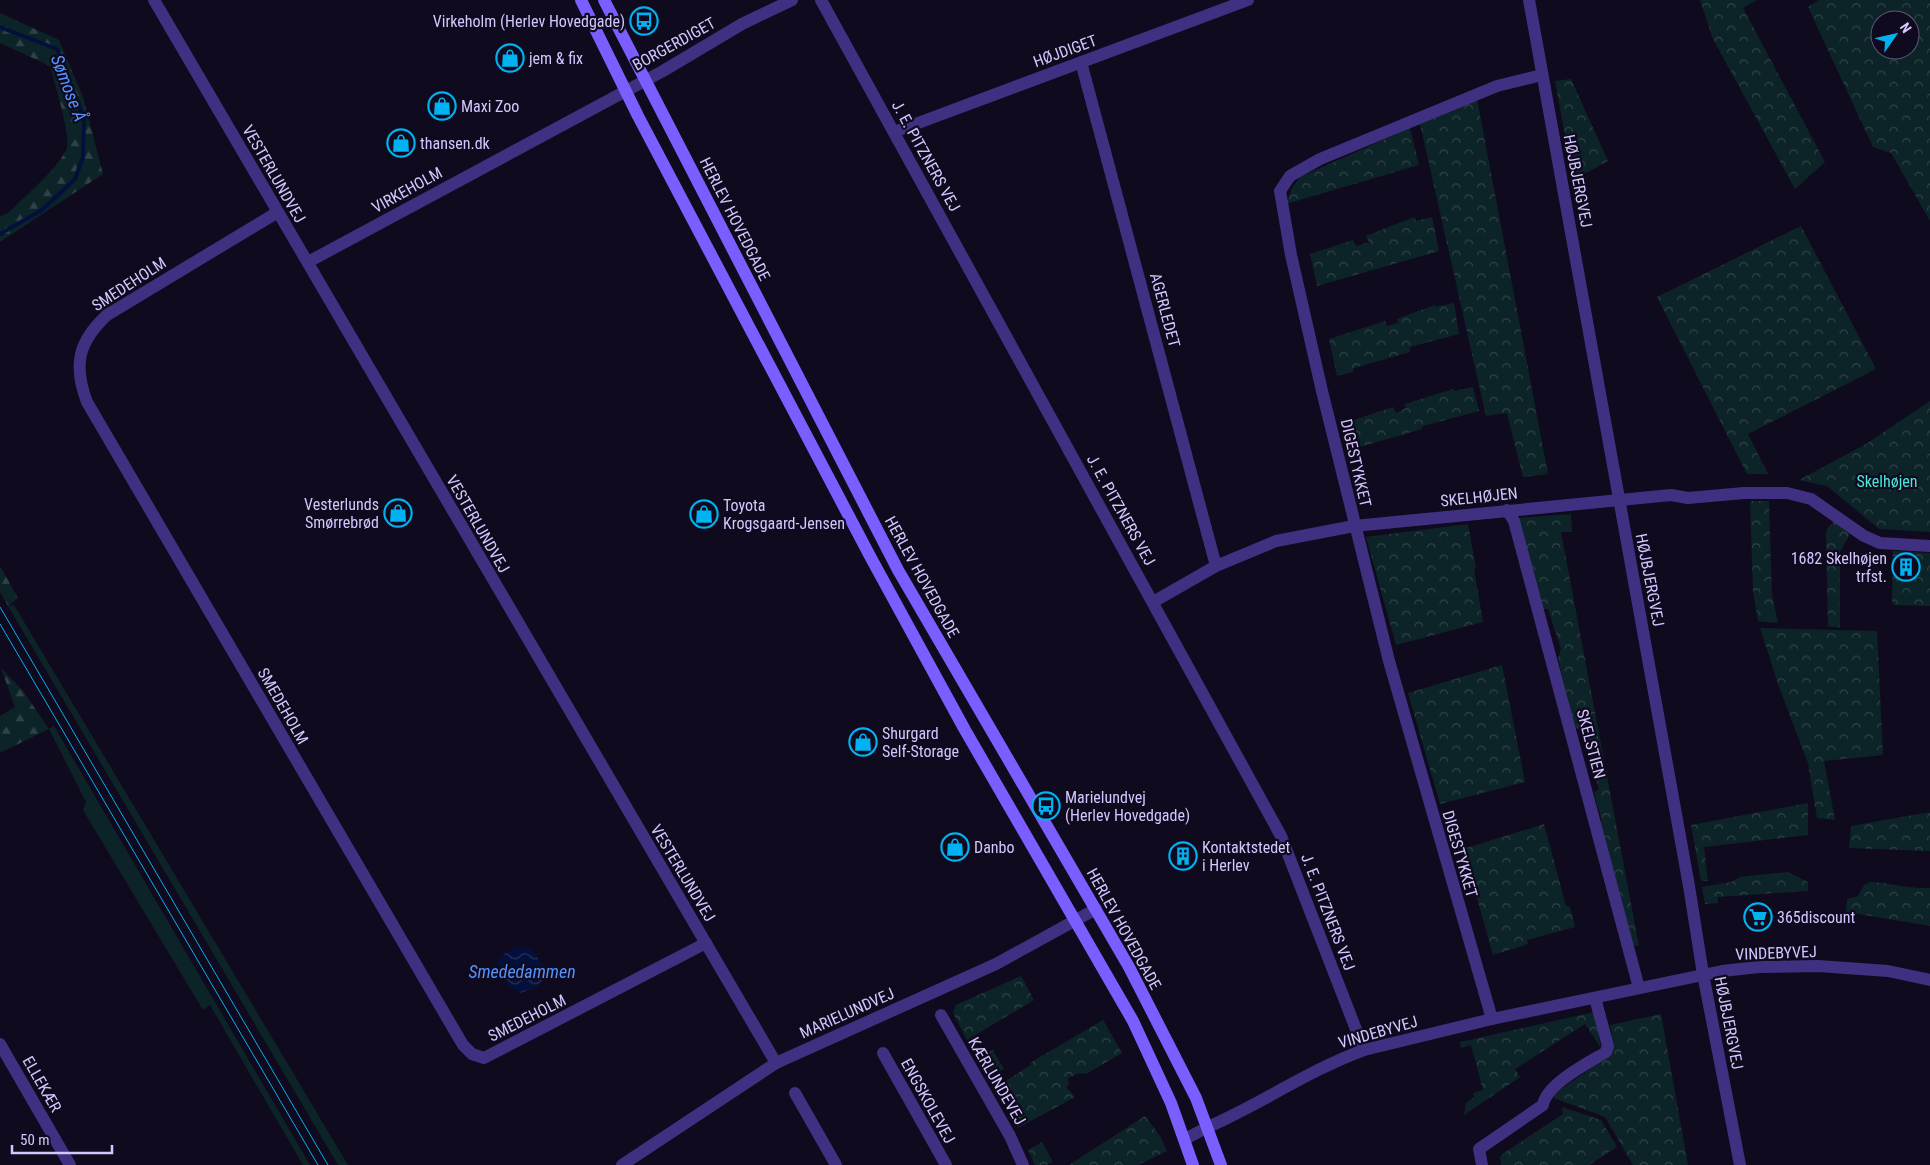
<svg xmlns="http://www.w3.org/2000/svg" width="1930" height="1165" font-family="'Roboto Condensed',sans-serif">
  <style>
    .green { fill: #0c2428 }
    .forest { fill: url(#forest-firs) }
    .park { fill: url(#park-crowns); fill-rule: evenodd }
    .water { fill: url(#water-waves) }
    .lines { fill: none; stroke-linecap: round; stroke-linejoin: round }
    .stream { stroke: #04103c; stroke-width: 4 }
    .minor { stroke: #403081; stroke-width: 12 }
    .tertiary { stroke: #403081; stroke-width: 12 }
    .secondary { stroke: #7c5dff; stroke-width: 12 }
    .tram { stroke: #00b2f1; stroke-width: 1 }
    .labels { text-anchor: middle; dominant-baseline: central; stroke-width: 4.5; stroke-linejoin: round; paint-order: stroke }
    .poi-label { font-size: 16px; fill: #d6c6ff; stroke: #100a1e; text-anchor: start }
    .street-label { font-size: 16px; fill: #d6c6ff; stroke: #100a1e }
    .park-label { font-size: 16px; fill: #48e9db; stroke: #100a1e }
    .water-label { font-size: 18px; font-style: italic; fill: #5494ff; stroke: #100a1e }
  </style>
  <defs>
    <pattern id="forest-firs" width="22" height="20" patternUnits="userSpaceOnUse" patternTransform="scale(1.25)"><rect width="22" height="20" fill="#0c2428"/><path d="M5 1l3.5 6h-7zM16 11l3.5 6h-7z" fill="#2f4248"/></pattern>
    <pattern id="park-crowns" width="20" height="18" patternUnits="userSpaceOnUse" patternTransform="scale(1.25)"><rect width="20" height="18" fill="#0c2428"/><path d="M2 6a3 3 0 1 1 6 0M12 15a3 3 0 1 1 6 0" fill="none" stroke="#2f4248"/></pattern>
    <pattern id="water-waves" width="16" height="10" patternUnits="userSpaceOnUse" patternTransform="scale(1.25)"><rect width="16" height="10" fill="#04103c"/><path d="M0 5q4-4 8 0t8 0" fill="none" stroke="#283159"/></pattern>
  </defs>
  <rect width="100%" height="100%" fill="#100a1e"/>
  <!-- green -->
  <g class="green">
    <path d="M 14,605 L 348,1165 L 338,1165 L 8,606 Z"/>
    <path d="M 54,726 L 310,1165 L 303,1165 L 210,1005 L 203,1010 L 83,810 L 86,802 L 49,729 Z"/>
  </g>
  <!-- forest -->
  <g class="forest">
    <path d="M 0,13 L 59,40 L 83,97 L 103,174 L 0,242 L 0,216 L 7,214 C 24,197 58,169 67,148 C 71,137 54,80 50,66 L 0,43 Z"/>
    <path d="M 0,566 L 18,598 L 8,606 L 0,592 Z"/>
    <path d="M 1,668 L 23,691 L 49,729 L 0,753 L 0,716 L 15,707 Z"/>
  </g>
  <!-- park -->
  <g class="park">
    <path d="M 1700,0 L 1757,0 L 1743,8 L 1825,162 L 1795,189 L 1713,39 Z"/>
    <path d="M 1819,0 L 1930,0 L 1930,221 L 1891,153 L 1873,147 L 1808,7 ZM 1880,20 L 1910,20 L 1910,50 L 1880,50 Z"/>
    <path d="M 1571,79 L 1608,161 L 1573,180 L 1555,81 Z"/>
    <path d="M 1477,99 L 1548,474 L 1523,477 L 1507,413 L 1486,416 L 1420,124 Z"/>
    <path d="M 1410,128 L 1419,165 L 1286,204 L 1292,188 L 1300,177 Z"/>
    <path d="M 1414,217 L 1416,221 L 1432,217 L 1439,251 L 1317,286 L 1310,254 L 1353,240 L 1356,246 L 1369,242 L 1366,236 Z"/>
    <path d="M 1801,226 L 1876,369 L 1748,434 L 1768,474 L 1747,474 L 1657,297 Z"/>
    <path d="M 1454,303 L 1459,334 L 1410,347 L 1410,352 L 1354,368 L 1353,372 L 1337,376 L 1329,339 L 1385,321 L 1387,326 L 1398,323 L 1397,319 L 1435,305 L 1435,307 Z"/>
    <path d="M 1473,387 L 1479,411 L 1423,426 L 1422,429 L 1353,449 L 1348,422 L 1393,407 L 1396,413 L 1406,408 L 1405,404 L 1453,389 L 1454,391 Z"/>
    <path d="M 1930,398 L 1930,532 L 1879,529 L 1827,486 L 1799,480 L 1866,444 L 1930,401 Z"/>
    <path d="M 1750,501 L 1769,501 L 1772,594 L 1778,623 L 1758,621 L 1753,591 Z"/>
    <path d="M 1571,514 L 1572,532 L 1561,532 L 1639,946 L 1633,946 L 1599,823 L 1602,821 L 1594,793 L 1599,789 L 1581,730 L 1574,728 L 1558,658 L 1561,649 L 1548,609 L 1543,609 L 1517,518 Z"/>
    <path d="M 1834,521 L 1850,534 L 1840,552 L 1840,628 L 1828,626 L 1826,535 L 1827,529 Z"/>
    <path d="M 1468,524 L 1476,568 L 1474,569 L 1483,622 L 1396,645 L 1366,537 Z"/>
    <path d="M 1893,551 L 1930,553 L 1930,606 L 1894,605 L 1892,602 Z"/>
    <path d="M 1760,628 L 1877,631 L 1883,755 L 1824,761 L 1835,820 L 1817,818 L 1808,763 L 1779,687 Z"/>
    <path d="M 1502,665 L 1525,782 L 1440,804 L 1408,693 Z"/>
    <path d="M 1808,803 L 1808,835 L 1704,847 L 1708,881 L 1701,881 L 1691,825 Z"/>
    <path d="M 1930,812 L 1930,851 L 1849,848 L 1851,826 Z"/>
    <path d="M 1544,824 L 1566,906 L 1570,907 L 1575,927 L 1527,940 L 1528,944 L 1493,955 L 1463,849 Z"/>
    <path d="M 1788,872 L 1808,882 L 1808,891 L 1718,897 L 1718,903 L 1705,904 L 1702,887 L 1731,882 L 1740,877 Z"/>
    <path d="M 1870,882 C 1891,883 1910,889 1930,888 L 1930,926 L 1846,912 L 1847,899 L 1858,896 L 1864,885 Z"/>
    <path d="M 1021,976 L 1034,1000 L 967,1040 L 953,1013 L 956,1005 Z"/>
    <path d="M 1594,1012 L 1601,1048 L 1585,1024 L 1515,1069 L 1520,1077 L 1464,1115 L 1466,1103 L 1474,1097 L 1473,1093 L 1483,1090 L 1471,1045 L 1461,1048 L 1460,1042 Z"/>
    <path d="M 1661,1014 L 1688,1165 L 1633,1165 L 1605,1117 L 1554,1098 L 1555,1093 L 1612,1054 L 1614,1046 L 1610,1025 Z"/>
    <path d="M 1103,1020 L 1122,1053 L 1086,1074 L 1079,1073 L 1068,1078 L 1069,1084 L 1066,1087 L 1075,1097 L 1018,1128 L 996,1087 L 1031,1065 L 1030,1063 Z"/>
    <path d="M 993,1050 L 1004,1069 L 989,1077 L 978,1058 Z"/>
    <path d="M 1562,1107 L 1601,1120 L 1617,1147 L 1589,1165 L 1501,1165 L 1500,1157 L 1504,1153 L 1563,1114 Z"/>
    <path d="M 1145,1116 L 1160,1136 L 1167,1151 L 1138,1165 L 1069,1165 Z"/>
    <path d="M 1042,1142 L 1053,1162 L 1046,1165 L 1035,1165 L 1028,1150 Z"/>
  </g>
  <!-- water -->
  <path class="water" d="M 520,946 L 532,949 L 543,966 L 544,980 L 533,989 L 520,993 C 505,985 501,977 497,962 L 505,953 Z"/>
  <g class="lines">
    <!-- stream -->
    <path class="stream" d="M 0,27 L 57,49 L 84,119 L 83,157 L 75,179 L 42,210 L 0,234"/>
    <!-- minor -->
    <g class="minor">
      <path d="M 154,0 L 776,1063"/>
      <path d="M 821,0 L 1281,836 L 1364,1050"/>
      <path d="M 1529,0 L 1689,886 L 1703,974 L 1740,1165"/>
      <path d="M 1081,62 L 1216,566"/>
      <path d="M 894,132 L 1248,0"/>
      <path d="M 278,212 L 107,315 C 78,342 73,365 87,402 L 463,1045 L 472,1054 L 484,1058 L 706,943"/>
      <path d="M 308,262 L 663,71 L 742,24 L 792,0"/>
      <path d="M 1507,510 L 1514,521 L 1639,988"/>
      <path d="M 1153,602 L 1216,566 L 1276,541 L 1354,526 L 1671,495 L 1688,498 L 1744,493 L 1787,493 L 1811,499 L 1864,536 L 1880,543 L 1930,546"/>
      <path d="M 941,1015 L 1010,1136 L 1023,1165"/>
      <path d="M 1492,1019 L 1389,661 L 1322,391 L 1291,255 L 1280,191 L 1290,176 L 1320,159 L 1497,86 L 1542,75"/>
      <path d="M 0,1044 L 70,1165"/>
      <path d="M 883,1053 L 946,1165"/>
      <path d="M 795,1093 L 836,1165"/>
      <path d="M 1185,1139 L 1208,1127"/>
      <path d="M 1482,1165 L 1479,1149 L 1543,1105 C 1546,1084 1588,1063 1606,1052 L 1608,1046 L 1595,998"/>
    </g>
    <!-- tertiary -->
    <g class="tertiary">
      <path d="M 1208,1127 C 1261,1104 1309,1070 1364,1050 L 1492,1019 L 1722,971 L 1759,967 L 1818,966 L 1888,971 L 1930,980"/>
      <path d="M 622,1165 L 776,1063 L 996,964 L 1096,909"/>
    </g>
    <!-- secondary -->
    <g class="secondary">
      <path d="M 581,0 L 638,116 L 871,558 L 965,730 L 1133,1021 L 1171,1103 L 1193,1165"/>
      <path d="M 604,0 L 898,570 L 1129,967 L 1196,1098 L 1221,1165"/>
    </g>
    <!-- tram -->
    <g class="tram">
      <path d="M 0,607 L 328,1165"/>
      <path d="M 0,624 L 318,1165"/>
    </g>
  </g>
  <!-- icons -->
  <defs>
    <g id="bus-ring" transform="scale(1.4375)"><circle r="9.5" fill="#100a1e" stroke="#00b2f1" stroke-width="1.5"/><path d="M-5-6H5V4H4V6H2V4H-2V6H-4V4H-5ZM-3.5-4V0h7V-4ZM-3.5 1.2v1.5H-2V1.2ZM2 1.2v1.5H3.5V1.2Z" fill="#00b2f1"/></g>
    <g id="shop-ring" transform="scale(1.4375)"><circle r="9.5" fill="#100a1e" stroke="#00b2f1" stroke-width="1.5"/><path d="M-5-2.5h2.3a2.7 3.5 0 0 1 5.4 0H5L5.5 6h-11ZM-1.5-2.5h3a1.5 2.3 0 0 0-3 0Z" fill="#00b2f1"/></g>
    <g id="building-ring" transform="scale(1.4375)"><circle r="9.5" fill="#100a1e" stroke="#00b2f1" stroke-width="1.5"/><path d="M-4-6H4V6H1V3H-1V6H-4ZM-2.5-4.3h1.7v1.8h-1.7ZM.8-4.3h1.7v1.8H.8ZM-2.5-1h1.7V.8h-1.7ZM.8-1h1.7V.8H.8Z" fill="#00b2f1"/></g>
    <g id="supermarket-ring" transform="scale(1.4375)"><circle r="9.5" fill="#100a1e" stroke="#00b2f1" stroke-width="1.5"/><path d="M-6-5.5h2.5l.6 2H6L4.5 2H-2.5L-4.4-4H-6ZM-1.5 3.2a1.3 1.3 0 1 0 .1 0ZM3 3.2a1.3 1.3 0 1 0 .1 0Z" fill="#00b2f1"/></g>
  </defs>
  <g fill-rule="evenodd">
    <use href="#bus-ring" x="644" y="21"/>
    <use href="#shop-ring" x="510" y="58"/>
    <use href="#shop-ring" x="442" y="106"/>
    <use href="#shop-ring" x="401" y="143"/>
    <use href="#shop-ring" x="398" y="513"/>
    <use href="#shop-ring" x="704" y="514"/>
    <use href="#building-ring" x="1906" y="567"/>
    <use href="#shop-ring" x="863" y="742"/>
    <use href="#bus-ring" x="1046" y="806"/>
    <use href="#shop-ring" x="955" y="847"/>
    <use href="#building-ring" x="1183" y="856"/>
    <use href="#supermarket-ring" x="1758" y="917"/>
  </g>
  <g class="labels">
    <!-- poi labels -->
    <g class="poi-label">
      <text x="625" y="21" text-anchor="end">Virkeholm (Herlev Hovedgade)</text>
      <text x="529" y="58">jem &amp; fix</text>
      <text x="461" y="106">Maxi Zoo</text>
      <text x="420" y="143">thansen.dk</text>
      <text x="379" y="504" text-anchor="end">Vesterlunds<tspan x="379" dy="18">Smørrebrød</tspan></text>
      <text x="723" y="505">Toyota<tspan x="723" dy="18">Krogsgaard-Jensen</tspan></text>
      <text x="1887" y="558" text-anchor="end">1682 Skelhøjen<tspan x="1887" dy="18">trfst.</tspan></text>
      <text x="882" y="733">Shurgard<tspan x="882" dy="18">Self-Storage</tspan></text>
      <text x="1065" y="797">Marielundvej<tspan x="1065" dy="18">(Herlev Hovedgade)</tspan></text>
      <text x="974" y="847">Danbo</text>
      <text x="1202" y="847">Kontaktstedet<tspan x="1202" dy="18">i Herlev</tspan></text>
      <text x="1777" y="917">365discount</text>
    </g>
    <!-- street labels -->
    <g class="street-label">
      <text transform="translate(674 44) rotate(-29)">BORGERDIGET</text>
      <text transform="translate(1065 51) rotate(-20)">HØJDIGET</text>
      <text transform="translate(926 156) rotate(61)">J. E. PITZNERS VEJ</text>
      <text transform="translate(274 174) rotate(60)">VESTERLUNDVEJ</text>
      <text transform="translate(1578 181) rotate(79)">HØJBJERGVEJ</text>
      <text transform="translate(407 190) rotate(-29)">VIRKEHOLM</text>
      <text transform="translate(735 219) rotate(63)">HERLEV HOVEDGADE</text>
      <text transform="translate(129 284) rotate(-33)">SMEDEHOLM</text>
      <text transform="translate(1165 310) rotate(75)">AGERLEDET</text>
      <text transform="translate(1356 463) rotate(77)">DIGESTYKKET</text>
      <text transform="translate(1479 497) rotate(-6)">SKELHØJEN</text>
      <text transform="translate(1121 510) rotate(61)">J. E. PITZNERS VEJ</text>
      <text transform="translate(478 524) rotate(60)">VESTERLUNDVEJ</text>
      <text transform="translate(922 577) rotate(61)">HERLEV HOVEDGADE</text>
      <text transform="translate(1650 580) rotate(79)">HØJBJERGVEJ</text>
      <text transform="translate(283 706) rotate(60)">SMEDEHOLM</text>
      <text transform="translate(1591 744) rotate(75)">SKELSTIEN</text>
      <text transform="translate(1460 854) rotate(74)">DIGESTYKKET</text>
      <text transform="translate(683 873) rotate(59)">VESTERLUNDVEJ</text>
      <text transform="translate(1328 912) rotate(69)">J. E. PITZNERS VEJ</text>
      <text transform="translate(1124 929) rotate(61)">HERLEV HOVEDGADE</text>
      <text transform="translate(1776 953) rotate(-2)">VINDEBYVEJ</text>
      <text transform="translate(847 1013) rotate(-24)">MARIELUNDVEJ</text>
      <text transform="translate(527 1018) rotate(-27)">SMEDEHOLM</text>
      <text transform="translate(1729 1023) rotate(79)">HØJBJERGVEJ</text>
      <text transform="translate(1378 1032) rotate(-16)">VINDEBYVEJ</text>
      <text transform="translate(997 1081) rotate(60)">KÆRLUNDEVEJ</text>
      <text transform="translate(42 1084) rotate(60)">ELLEKÆR</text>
      <text transform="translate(928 1101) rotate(61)">ENGSKOLEVEJ</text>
    </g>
    <!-- park labels -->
    <g class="park-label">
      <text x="1887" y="481">Skelhøjen</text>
    </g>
    <!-- water labels -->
    <g class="water-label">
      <text transform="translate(69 88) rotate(69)">Sømose Å</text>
      <text x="522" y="971">Smededammen</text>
    </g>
  </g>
  <!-- north arrow -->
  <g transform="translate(1895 35) rotate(56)"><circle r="24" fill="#100a1e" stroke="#5f5578"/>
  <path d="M0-4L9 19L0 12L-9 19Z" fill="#00b2f1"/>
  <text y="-8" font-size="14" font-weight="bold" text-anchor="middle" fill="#d6c6ff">N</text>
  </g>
  <!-- scale -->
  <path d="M12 1145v8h100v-8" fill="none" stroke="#d6c6ff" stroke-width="2.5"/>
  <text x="20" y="1145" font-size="15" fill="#d6c6ff" stroke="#100a1e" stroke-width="4" paint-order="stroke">50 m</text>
</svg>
